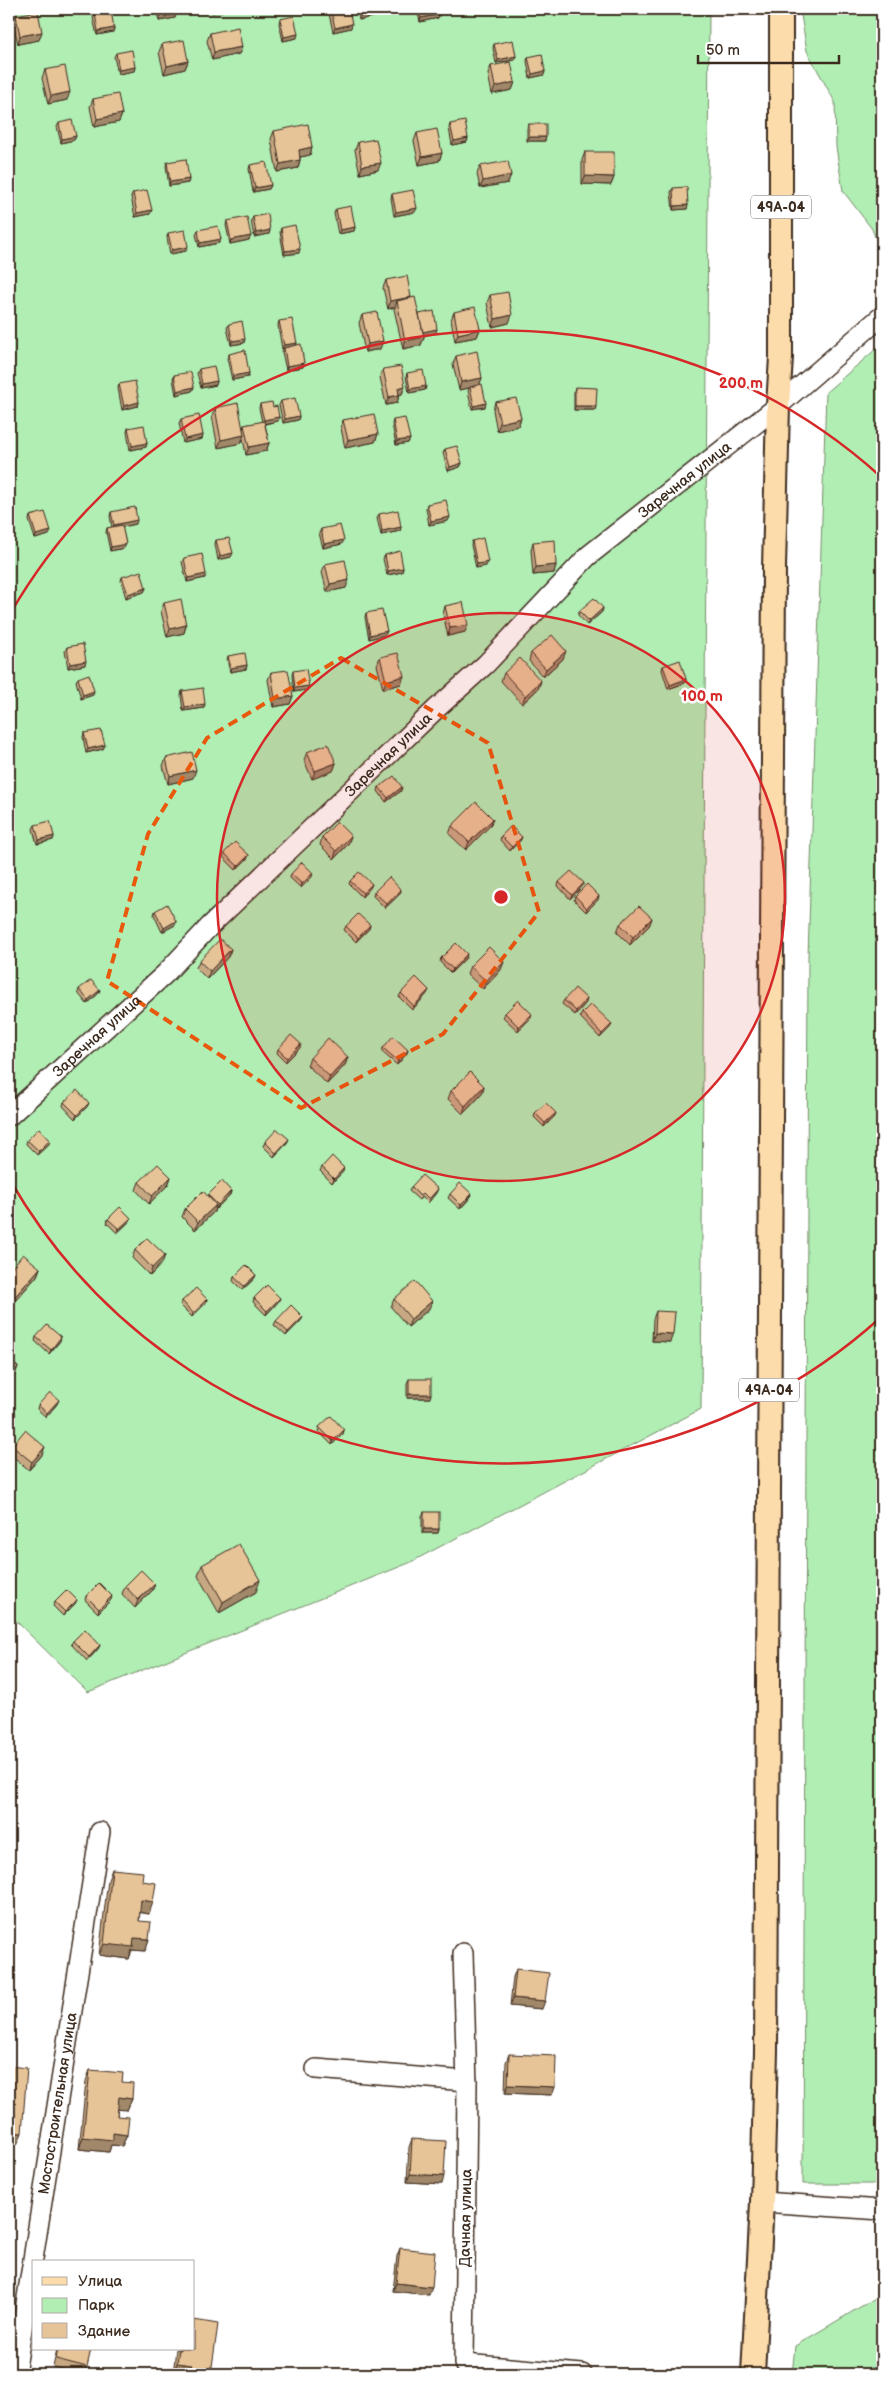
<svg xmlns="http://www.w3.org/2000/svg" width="891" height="2383" font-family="'Balsamiq Sans',sans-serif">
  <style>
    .green { fill: #b1eeb4; stroke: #768c69 }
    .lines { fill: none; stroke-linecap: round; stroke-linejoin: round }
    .stream { stroke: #6a8f99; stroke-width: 5.5 }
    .minor-casing { stroke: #3b2a1e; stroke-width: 22 }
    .major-casing { stroke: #3b2a1e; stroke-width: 26 }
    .minor { stroke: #fff; stroke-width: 19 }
    .major { stroke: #fddcac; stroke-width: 22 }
    .wall { fill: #c7a883; stroke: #3b2a1e }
    .shaded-wall { fill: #a2886a; stroke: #3b2a1e }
    .building { fill: #e7c398; stroke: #3b2a1e }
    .marked { fill: none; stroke: #e8590c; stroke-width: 4; stroke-dasharray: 10 6; stroke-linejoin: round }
    .ring { fill: none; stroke: #d62828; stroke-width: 2.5 }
    .labels { text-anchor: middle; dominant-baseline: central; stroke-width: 5; stroke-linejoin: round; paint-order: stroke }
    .shield { fill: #fff; stroke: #766a62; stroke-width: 1 }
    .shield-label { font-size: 14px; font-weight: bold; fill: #3b2a1e }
    .street-label { font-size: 15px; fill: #3b2a1e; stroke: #fff }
    .centre { fill: #d62828; stroke: #fff; stroke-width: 2.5 }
    .ring-label { font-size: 15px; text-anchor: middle; font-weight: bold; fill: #d62828; stroke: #fff; stroke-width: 5; stroke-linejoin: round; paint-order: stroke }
  </style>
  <rect width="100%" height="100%" fill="#fff"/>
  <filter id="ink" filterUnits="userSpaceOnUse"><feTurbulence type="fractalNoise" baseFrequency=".02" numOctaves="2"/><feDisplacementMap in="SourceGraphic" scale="10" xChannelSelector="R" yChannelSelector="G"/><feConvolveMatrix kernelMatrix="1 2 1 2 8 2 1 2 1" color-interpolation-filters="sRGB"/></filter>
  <g filter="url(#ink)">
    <!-- green -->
    <g class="green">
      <path d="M 9,9 L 709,9 L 701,1409 L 409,1563 L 88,1692 L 9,1614 Z"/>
      <path d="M 800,9 L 882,9 L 882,255 L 872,229 L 843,191 L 836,147 L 835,102 L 807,51 Z"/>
      <path d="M 882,344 L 882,2184 L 803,2184 L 808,957 L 826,392 Z"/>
      <path d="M 882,2294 L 882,2374 L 792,2374 L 795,2346 Z"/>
    </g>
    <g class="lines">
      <!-- stream -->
      <path class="stream" d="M 858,2374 L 882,2366"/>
      <!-- minor casing -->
      <g class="minor-casing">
        <g id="minor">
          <path id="s1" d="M 9,1116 L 165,974 L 210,926 L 435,710 L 486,664 L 588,556 L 778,406 L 882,316"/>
          <path d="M 463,1953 L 467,2086 L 464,2364 L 582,2374"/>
          <path d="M 316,2069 L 467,2081"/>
          <path d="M 762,2202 L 882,2210"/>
          <path id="s2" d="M 15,2374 L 100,1832"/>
        </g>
      </g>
      <!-- major casing -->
      <g class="major-casing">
        <path id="major" d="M 753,2374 L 762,2202 L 766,2051 L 774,568 L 778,406 L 781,357 L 781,9"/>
      </g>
      <!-- minor -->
      <use href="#minor" class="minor"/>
      <!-- major -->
      <use href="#major" class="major"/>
    </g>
    <!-- wall -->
    <g class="wall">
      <path d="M 156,9 L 175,9 L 176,14 L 175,18 L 159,21 Z"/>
      <path d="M 357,9 L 386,9 L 386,10 L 385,14 L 359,20 Z"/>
      <path d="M 417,9 L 439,9 L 440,14 L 438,18 L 420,22 Z"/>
      <path d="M 331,10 L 351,28 L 333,32 L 329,14 Z"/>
      <path d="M 95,14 L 114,28 L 113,32 L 97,35 L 93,18 Z"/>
      <path d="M 16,15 L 39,40 L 18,44 L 13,23 Z"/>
      <path d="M 280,19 L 297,38 L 283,41 L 279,23 Z"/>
      <path d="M 210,33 L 242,47 L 239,54 L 212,60 L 207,41 Z"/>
      <path d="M 162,44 L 188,61 L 185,69 L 164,74 L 159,52 Z"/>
      <path d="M 494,44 L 516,56 L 514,60 L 496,63 L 493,48 Z"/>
      <path d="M 116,53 L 135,67 L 134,71 L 118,74 L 114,57 Z"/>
      <path d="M 528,57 L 545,71 L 544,75 L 530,78 L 527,61 Z"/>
      <path d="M 491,66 L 515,82 L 512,90 L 492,94 L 488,74 Z"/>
      <path d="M 45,70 L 67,100 L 48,104 L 42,78 Z"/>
      <path d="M 93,99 L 122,114 L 119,122 L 94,127 L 90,107 Z"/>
      <path d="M 59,123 L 76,136 L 74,140 L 61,143 L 57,127 Z"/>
      <path d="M 450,124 L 468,138 L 467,142 L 452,145 L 449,128 Z"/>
      <path d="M 529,124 L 545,141 L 527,141 L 527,128 Z"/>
      <path d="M 274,131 L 312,147 L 310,155 L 300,157 L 300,160 L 298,168 L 277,172 L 271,139 Z"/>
      <path d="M 417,133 L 442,153 L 439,161 L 419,165 L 414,141 Z"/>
      <path d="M 358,142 L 378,170 L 360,174 L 355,150 Z"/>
      <path d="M 585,152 L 614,177 L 611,185 L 582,184 L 582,160 Z"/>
      <path d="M 167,162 L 189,179 L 188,183 L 169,186 L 166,166 Z"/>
      <path d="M 250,165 L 271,185 L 269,189 L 253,192 L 249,169 Z"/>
      <path d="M 480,166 L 508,183 L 480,188 L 477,174 Z"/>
      <path d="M 673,188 L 688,205 L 687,209 L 673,210 L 671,192 Z"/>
      <path d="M 133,193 L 150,214 L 135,217 L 131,197 Z"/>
      <path d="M 392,194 L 415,212 L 394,216 L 391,198 Z"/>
      <path d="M 336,209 L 355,227 L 354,231 L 338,234 L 334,213 Z"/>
      <path d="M 253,217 L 270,230 L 269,234 L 254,237 L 251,221 Z"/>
      <path d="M 227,221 L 249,240 L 230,244 L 226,225 Z"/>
      <path d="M 281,228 L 299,253 L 284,255 L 280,232 Z"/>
      <path d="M 198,230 L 221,239 L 219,243 L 199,247 L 196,234 Z"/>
      <path d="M 168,233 L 186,251 L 170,254 L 167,237 Z"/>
      <path d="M 386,280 L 410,298 L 419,314 L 436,333 L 423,335 L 424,337 L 421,345 L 403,349 L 394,309 L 395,307 L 388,309 L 383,288 Z"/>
      <path d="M 490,295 L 509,323 L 492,327 L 487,303 Z"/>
      <path d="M 454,312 L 480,329 L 477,337 L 455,341 L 451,320 Z"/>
      <path d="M 362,315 L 380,349 L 365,352 L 359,323 Z"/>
      <path d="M 279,321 L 297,343 L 296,346 L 304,363 L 303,367 L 286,370 L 282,352 L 283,349 L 282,349 L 278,325 Z"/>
      <path d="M 229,324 L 244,343 L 231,345 L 227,328 Z"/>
      <path d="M 229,354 L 249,373 L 248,377 L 232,380 L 227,358 Z"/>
      <path d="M 456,356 L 482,378 L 479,385 L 485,407 L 472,409 L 468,391 L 469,388 L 459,390 L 453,364 Z"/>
      <path d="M 199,369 L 217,381 L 216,385 L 201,388 L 197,373 Z"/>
      <path d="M 383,369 L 405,386 L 402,394 L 399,395 L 397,403 L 386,405 L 380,377 Z"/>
      <path d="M 407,373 L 426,386 L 425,390 L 409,393 L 406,377 Z"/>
      <path d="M 174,375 L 194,387 L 192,391 L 176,395 L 173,379 Z"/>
      <path d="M 119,384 L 139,402 L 138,406 L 122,410 L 118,388 Z"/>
      <path d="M 575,387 L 596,406 L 595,410 L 574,410 L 574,391 Z"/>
      <path d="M 281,401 L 299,416 L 298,420 L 283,423 L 279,405 Z"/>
      <path d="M 495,402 L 521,418 L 518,426 L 497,431 L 493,410 Z"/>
      <path d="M 260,404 L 273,407 L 279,417 L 278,421 L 265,424 L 269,443 L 266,451 L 246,455 L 243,439 L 241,443 L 218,448 L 212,416 L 215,408 L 243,429 L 244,425 L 262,422 L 259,408 Z"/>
      <path d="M 181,419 L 203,435 L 202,439 L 183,443 L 179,423 Z"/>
      <path d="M 343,420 L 378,434 L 375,442 L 345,448 L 341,428 Z"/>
      <path d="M 393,420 L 410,439 L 408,443 L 396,445 L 392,424 Z"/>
      <path d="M 128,428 L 147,443 L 146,447 L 130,450 L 127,432 Z"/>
      <path d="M 445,449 L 462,463 L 460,467 L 448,471 L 443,453 Z"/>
      <path d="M 427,504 L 448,521 L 429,525 L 426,508 Z"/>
      <path d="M 111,512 L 136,524 L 122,527 L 126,544 L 124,548 L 110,551 L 106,532 L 107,528 L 112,527 L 110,516 Z"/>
      <path d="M 379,514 L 401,527 L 400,531 L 381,535 L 377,518 Z"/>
      <path d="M 30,516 L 49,535 L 35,539 L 29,520 Z"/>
      <path d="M 321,529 L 342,544 L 323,548 L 319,533 Z"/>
      <path d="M 216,540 L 231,557 L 218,560 L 215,544 Z"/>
      <path d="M 472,541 L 486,566 L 476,568 L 471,545 Z"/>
      <path d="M 533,542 L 556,565 L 554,573 L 533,575 L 531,550 Z"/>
      <path d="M 385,555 L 403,568 L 402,572 L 387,575 L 383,559 Z"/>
      <path d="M 184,558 L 205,578 L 187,582 L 182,562 Z"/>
      <path d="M 325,564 L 346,588 L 327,592 L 322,572 Z"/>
      <path d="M 122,577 L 146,588 L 144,592 L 126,598 L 121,581 Z"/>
      <path d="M 164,603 L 186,625 L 184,633 L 167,637 L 161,611 Z"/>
      <path d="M 445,606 L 465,632 L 448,636 L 443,614 Z"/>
      <path d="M 603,608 L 602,612 L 587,625 L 578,615 L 579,611 Z"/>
      <path d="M 366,613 L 387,631 L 385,635 L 369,639 L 365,617 Z"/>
      <path d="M 67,647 L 85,665 L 68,668 L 65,651 Z"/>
      <path d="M 531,653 L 563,659 L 543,677 L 529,661 Z"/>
      <path d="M 228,656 L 247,665 L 246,669 L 230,672 L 227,660 Z"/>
      <path d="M 380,657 L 401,684 L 383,689 L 377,665 Z"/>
      <path d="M 663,666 L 686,679 L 685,683 L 668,689 L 662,670 Z"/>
      <path d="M 293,671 L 307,690 L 294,692 L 292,675 Z"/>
      <path d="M 271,672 L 293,696 L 290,704 L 273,707 L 268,680 Z"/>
      <path d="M 504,673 L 541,681 L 538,689 L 522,704 L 501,681 Z"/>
      <path d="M 78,678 L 93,695 L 81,699 L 76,681 Z"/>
      <path d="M 182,691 L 204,708 L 183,711 L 181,695 Z"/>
      <path d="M 84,733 L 105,745 L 103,749 L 86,753 L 83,737 Z"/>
      <path d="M 307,752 L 336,763 L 333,771 L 312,779 L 304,760 Z"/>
      <path d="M 166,758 L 193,778 L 168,784 L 163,766 Z"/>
      <path d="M 379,787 L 401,791 L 386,802 L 378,791 Z"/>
      <path d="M 493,819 L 490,826 L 466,850 L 449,834 L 452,826 Z"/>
      <path d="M 35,825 L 54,836 L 53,840 L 37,844 L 33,829 Z"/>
      <path d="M 351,836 L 348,844 L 334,859 L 320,845 L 322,837 Z"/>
      <path d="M 501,836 L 522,837 L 520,841 L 510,851 L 500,840 Z"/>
      <path d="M 224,853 L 249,855 L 247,859 L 236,870 L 223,857 Z"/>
      <path d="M 291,874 L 312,877 L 301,888 L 290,878 Z"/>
      <path d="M 350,881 L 372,884 L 370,888 L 362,897 L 349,884 Z"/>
      <path d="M 559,882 L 582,887 L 570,899 L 558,886 Z"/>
      <path d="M 401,890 L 400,894 L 385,908 L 373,896 L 374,892 Z"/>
      <path d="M 575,896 L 598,900 L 586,912 L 574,900 Z"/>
      <path d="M 155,911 L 176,921 L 175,925 L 162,932 L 154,915 Z"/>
      <path d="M 652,918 L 649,926 L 630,945 L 617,932 L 620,924 Z"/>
      <path d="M 370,925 L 369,929 L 356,942 L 344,930 L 346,926 Z"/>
      <path d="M 231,949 L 228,957 L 207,979 L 196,968 L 199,961 Z"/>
      <path d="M 441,958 L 466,958 L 451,973 L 440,962 Z"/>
      <path d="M 470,966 L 501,970 L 483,989 L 467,974 Z"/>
      <path d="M 79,989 L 100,990 L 98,994 L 87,1004 L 78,993 Z"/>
      <path d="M 401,993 L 427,994 L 412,1010 L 399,997 Z"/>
      <path d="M 564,1000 L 586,1003 L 575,1015 L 562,1004 Z"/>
      <path d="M 505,1013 L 531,1018 L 518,1031 L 503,1017 Z"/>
      <path d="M 582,1013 L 610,1028 L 600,1038 L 580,1017 Z"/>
      <path d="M 300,1048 L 286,1062 L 277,1053 L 278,1049 Z"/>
      <path d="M 383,1048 L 408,1050 L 407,1053 L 397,1065 L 382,1052 Z"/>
      <path d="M 348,1057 L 345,1065 L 327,1084 L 307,1065 L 310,1058 Z"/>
      <path d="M 484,1086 L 482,1094 L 463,1114 L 448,1099 L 451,1091 Z"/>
      <path d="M 64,1102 L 87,1107 L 75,1119 L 63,1106 Z"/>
      <path d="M 535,1113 L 556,1113 L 554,1117 L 544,1127 L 534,1117 Z"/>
      <path d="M 27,1140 L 49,1144 L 37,1155 L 26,1144 Z"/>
      <path d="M 265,1142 L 287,1143 L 274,1157 L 263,1146 Z"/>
      <path d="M 322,1167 L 343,1172 L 332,1183 L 320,1171 Z"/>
      <path d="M 171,1177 L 168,1185 L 149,1204 L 136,1190 L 139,1182 Z"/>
      <path d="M 411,1187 L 436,1193 L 428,1203 L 422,1197 L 419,1200 L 409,1191 Z"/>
      <path d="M 231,1191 L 230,1195 L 216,1209 L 215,1208 L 214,1212 L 195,1230 L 182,1217 L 185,1209 L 208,1196 Z"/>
      <path d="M 450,1194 L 472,1194 L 470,1198 L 460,1209 L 448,1198 Z"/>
      <path d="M 108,1219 L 129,1222 L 117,1233 L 107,1223 Z"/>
      <path d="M 135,1250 L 165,1255 L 162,1263 L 150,1276 L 132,1258 Z"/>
      <path d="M 40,1268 L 37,1276 L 9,1308 L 9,1271 Z"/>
      <path d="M 256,1275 L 254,1279 L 242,1290 L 233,1281 L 234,1277 Z"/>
      <path d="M 254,1298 L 280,1298 L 278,1302 L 266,1315 L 253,1302 Z"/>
      <path d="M 207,1299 L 206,1303 L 192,1317 L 180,1305 L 182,1301 Z"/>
      <path d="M 394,1299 L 429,1309 L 408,1327 L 391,1307 Z"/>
      <path d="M 656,1311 L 670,1342 L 652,1341 L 653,1319 Z"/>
      <path d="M 276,1321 L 301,1321 L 286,1336 L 274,1325 Z"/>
      <path d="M 36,1337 L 60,1341 L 49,1354 L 35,1341 Z"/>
      <path d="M 409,1379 L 430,1398 L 407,1398 L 407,1383 Z"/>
      <path d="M 57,1404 L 46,1417 L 37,1409 L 38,1405 Z"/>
      <path d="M 319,1427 L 344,1430 L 343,1434 L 332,1445 L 318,1431 Z"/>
      <path d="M 12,1446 L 42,1455 L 29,1470 L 9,1453 Z"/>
      <path d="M 424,1512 L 439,1529 L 438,1533 L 422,1533 L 422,1516 Z"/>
      <path d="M 202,1565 L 256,1592 L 219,1613 L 198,1576 Z"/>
      <path d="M 155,1584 L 152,1591 L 135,1608 L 122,1594 L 125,1586 Z"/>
      <path d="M 86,1596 L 111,1600 L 98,1613 L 85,1600 Z"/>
      <path d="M 55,1602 L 75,1604 L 63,1616 L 53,1606 Z"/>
      <path d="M 73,1641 L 100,1645 L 98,1649 L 87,1661 L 71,1644 Z"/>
      <path d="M 112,1869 L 142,1881 L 149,1914 L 140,1912 L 139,1921 L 149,1939 L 145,1951 L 132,1950 L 129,1959 L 99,1955 L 108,1880 Z"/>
      <path d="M 516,1969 L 542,2009 L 510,2006 L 513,1977 Z"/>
      <path d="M 509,2054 L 555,2087 L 552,2095 L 505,2093 L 506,2062 Z"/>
      <path d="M 90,2070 L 122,2082 L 132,2099 L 127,2110 L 118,2109 L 117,2116 L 127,2135 L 122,2146 L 111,2145 L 109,2152 L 79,2149 L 86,2081 Z"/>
      <path d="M 412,2139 L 442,2184 L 407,2182 L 409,2147 Z"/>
      <path d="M 400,2248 L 429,2295 L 393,2291 L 397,2256 Z"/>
      <path d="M 57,2349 L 91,2349 L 84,2374 L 81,2374 L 53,2367 Z"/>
      <path d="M 176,2349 L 194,2349 L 211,2374 L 173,2374 Z"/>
    </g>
    <!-- shaded-wall -->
    <g class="shaded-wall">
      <path d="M 214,9 L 232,9 L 212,13 Z"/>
      <path d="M 386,10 L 385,14 L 359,20 L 361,16 Z"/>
      <path d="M 176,14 L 175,18 L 159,21 L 160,17 Z"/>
      <path d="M 440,14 L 438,18 L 420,22 L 421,18 Z"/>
      <path d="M 352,24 L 351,28 L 333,32 L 335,28 Z"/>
      <path d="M 114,28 L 113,32 L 97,35 L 98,31 Z"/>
      <path d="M 42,32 L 39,40 L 18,44 L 20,36 Z"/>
      <path d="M 298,34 L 297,38 L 283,41 L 284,37 Z"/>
      <path d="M 242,47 L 239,54 L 212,60 L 214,52 Z"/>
      <path d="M 516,56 L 514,60 L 496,63 L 498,60 Z"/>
      <path d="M 188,61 L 185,69 L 164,74 L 167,66 Z"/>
      <path d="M 135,67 L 134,71 L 118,74 L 119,70 Z"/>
      <path d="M 545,71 L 544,75 L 530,78 L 532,74 Z"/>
      <path d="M 515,82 L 512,90 L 492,94 L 495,87 Z"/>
      <path d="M 70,92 L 67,100 L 48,104 L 51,96 Z"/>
      <path d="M 122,114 L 119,122 L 94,127 L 97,119 Z"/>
      <path d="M 76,136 L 74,140 L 61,143 L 62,139 Z"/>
      <path d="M 529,137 L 546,137 L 545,141 L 527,141 Z"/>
      <path d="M 468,138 L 467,142 L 452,145 L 454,141 Z"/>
      <path d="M 312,147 L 310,155 L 296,158 L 299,150 Z"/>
      <path d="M 442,153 L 439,161 L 419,165 L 422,157 Z"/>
      <path d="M 300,160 L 298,168 L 277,172 L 280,164 Z"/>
      <path d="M 381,163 L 378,170 L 360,174 L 362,166 Z"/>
      <path d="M 511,175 L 508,183 L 480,188 L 483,181 Z"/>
      <path d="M 585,176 L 614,177 L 611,185 L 582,184 Z"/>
      <path d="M 189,179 L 188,183 L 169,186 L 170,182 Z"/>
      <path d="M 271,185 L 269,189 L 253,192 L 255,188 Z"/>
      <path d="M 688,205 L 687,209 L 673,210 L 674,206 Z"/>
      <path d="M 417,208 L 415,212 L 394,216 L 396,212 Z"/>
      <path d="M 152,210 L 150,214 L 135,217 L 137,213 Z"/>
      <path d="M 355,227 L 354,231 L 338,234 L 340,230 Z"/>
      <path d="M 270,230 L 269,234 L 254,237 L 256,233 Z"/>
      <path d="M 251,236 L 249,240 L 230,244 L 231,240 Z"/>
      <path d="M 221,239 L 219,243 L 199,247 L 200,243 Z"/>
      <path d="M 188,247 L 186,251 L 170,254 L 172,250 Z"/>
      <path d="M 300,249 L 299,253 L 284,255 L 285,251 Z"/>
      <path d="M 411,297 L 408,305 L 397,301 L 395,307 L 388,309 L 390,301 Z"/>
      <path d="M 512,315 L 509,323 L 492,327 L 495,319 Z"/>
      <path d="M 437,329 L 436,333 L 421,336 L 423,332 Z"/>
      <path d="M 480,329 L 477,337 L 455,341 L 458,334 Z"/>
      <path d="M 424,337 L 421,345 L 403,349 L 405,341 Z"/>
      <path d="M 245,339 L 244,343 L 231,345 L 232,341 Z"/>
      <path d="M 383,341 L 380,349 L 365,352 L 368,344 Z"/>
      <path d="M 297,343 L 295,347 L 282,349 L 284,345 Z"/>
      <path d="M 304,363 L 303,367 L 286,370 L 287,366 Z"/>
      <path d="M 249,373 L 248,377 L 232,380 L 233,376 Z"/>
      <path d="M 482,378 L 479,386 L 459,390 L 461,382 Z"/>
      <path d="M 217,381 L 216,385 L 201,388 L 202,384 Z"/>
      <path d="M 405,386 L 402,394 L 395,396 L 398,388 Z"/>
      <path d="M 426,386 L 425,390 L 409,393 L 410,389 Z"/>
      <path d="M 194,387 L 192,391 L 176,395 L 177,391 Z"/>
      <path d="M 399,395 L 397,403 L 386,405 L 389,397 Z"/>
      <path d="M 139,402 L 138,406 L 122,410 L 124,406 Z"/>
      <path d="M 486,403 L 485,407 L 472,409 L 474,406 Z"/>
      <path d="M 575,406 L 596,406 L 595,410 L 574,410 Z"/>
      <path d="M 299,416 L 298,420 L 283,423 L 285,419 Z"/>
      <path d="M 279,417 L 278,421 L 262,424 L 264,420 Z"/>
      <path d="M 521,418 L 518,426 L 497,431 L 500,423 Z"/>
      <path d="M 378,434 L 375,442 L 345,448 L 348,440 Z"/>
      <path d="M 203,435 L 202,439 L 183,443 L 185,439 Z"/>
      <path d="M 244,435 L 241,443 L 218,448 L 221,440 Z"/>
      <path d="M 410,439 L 408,443 L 396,445 L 397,441 Z"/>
      <path d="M 147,443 L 146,447 L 130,450 L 132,446 Z"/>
      <path d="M 269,443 L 266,451 L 246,455 L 249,447 Z"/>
      <path d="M 462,463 L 460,467 L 448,471 L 450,467 Z"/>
      <path d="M 450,517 L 448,521 L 429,525 L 431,521 Z"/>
      <path d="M 137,520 L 136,524 L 113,529 L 114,525 Z"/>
      <path d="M 401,527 L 400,531 L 381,535 L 382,531 Z"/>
      <path d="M 51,531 L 49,535 L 35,539 L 36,535 Z"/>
      <path d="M 344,540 L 342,544 L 323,548 L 324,544 Z"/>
      <path d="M 126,544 L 124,548 L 110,551 L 111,547 Z"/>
      <path d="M 233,553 L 231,557 L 218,560 L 220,556 Z"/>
      <path d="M 488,562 L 486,566 L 476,568 L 477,564 Z"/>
      <path d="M 556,565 L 554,573 L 533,575 L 536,567 Z"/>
      <path d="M 403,568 L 402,572 L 387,575 L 388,571 Z"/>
      <path d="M 206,574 L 205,578 L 187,582 L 188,578 Z"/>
      <path d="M 349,580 L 346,588 L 327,592 L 330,584 Z"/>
      <path d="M 146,588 L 144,592 L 126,598 L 128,594 Z"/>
      <path d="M 603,608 L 602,612 L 587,625 L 589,621 Z"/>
      <path d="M 186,625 L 184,633 L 167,637 L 170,629 Z"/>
      <path d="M 468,625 L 465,632 L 448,636 L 450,628 Z"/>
      <path d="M 387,631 L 385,635 L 369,639 L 370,635 Z"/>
      <path d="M 566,651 L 563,659 L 543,677 L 546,669 Z"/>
      <path d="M 86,661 L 85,665 L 68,668 L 70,664 Z"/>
      <path d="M 247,665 L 246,669 L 230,672 L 231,668 Z"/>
      <path d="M 404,676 L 401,684 L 383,689 L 386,681 Z"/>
      <path d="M 686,679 L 685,683 L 668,689 L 670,685 Z"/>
      <path d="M 541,681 L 538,689 L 522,704 L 525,696 Z"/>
      <path d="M 309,686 L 307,690 L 294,692 L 295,688 Z"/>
      <path d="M 94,691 L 93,695 L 81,699 L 83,695 Z"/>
      <path d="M 293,696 L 290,704 L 273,707 L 275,699 Z"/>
      <path d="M 205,704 L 204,708 L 183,711 L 185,707 Z"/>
      <path d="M 105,745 L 103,749 L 86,753 L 88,749 Z"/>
      <path d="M 336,763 L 333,771 L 312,779 L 315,771 Z"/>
      <path d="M 196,770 L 193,778 L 168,784 L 170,776 Z"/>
      <path d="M 402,787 L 401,791 L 386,802 L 388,798 Z"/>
      <path d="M 493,819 L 490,826 L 466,850 L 469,842 Z"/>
      <path d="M 54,836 L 53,840 L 37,844 L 39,840 Z"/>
      <path d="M 351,836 L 348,844 L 334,859 L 336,851 Z"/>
      <path d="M 522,837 L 520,841 L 510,851 L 512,847 Z"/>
      <path d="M 249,855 L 247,859 L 236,870 L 238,866 Z"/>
      <path d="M 313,873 L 312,877 L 301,888 L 302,884 Z"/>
      <path d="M 584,883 L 582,887 L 570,899 L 572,895 Z"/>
      <path d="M 372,884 L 370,888 L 362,897 L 363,893 Z"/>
      <path d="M 401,890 L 400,894 L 385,908 L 387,904 Z"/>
      <path d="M 599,896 L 598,900 L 586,912 L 587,908 Z"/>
      <path d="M 652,918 L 649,926 L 630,945 L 633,937 Z"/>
      <path d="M 176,921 L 175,925 L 162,932 L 164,928 Z"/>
      <path d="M 370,925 L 369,929 L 356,942 L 358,938 Z"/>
      <path d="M 231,949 L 228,957 L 207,979 L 210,971 Z"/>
      <path d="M 467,954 L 466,958 L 451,973 L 453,969 Z"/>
      <path d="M 504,962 L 501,970 L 483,989 L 486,981 Z"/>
      <path d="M 100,990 L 98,994 L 87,1004 L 88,1000 Z"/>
      <path d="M 429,990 L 427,994 L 412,1010 L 414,1006 Z"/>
      <path d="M 587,999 L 586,1003 L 575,1015 L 576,1011 Z"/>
      <path d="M 532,1014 L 531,1018 L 518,1031 L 519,1027 Z"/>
      <path d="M 612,1024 L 610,1028 L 600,1038 L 602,1034 Z"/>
      <path d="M 301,1044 L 300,1048 L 286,1062 L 287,1058 Z"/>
      <path d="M 408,1050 L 407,1053 L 397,1065 L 398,1061 Z"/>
      <path d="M 348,1057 L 345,1065 L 327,1084 L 330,1077 Z"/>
      <path d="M 484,1086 L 482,1094 L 463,1114 L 465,1106 Z"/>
      <path d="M 89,1103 L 87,1107 L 75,1119 L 77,1115 Z"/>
      <path d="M 556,1113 L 554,1117 L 544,1127 L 545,1123 Z"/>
      <path d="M 289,1139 L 287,1143 L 274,1157 L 276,1153 Z"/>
      <path d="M 50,1140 L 49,1144 L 37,1155 L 39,1151 Z"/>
      <path d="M 344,1168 L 343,1172 L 332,1183 L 334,1179 Z"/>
      <path d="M 171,1177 L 168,1185 L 149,1204 L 152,1196 Z"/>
      <path d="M 438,1189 L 436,1193 L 428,1203 L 429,1199 Z"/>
      <path d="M 231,1191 L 230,1195 L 216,1209 L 218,1205 Z"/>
      <path d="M 472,1194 L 470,1198 L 460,1209 L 461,1205 Z"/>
      <path d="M 216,1205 L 214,1212 L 195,1230 L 198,1222 Z"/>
      <path d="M 131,1218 L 129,1222 L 117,1233 L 119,1229 Z"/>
      <path d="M 165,1255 L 162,1263 L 150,1276 L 152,1268 Z"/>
      <path d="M 40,1268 L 37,1276 L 9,1308 L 12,1300 Z"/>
      <path d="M 256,1275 L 254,1279 L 242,1290 L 244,1286 Z"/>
      <path d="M 280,1298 L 278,1302 L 266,1315 L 267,1311 Z"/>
      <path d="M 207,1299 L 206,1303 L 192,1317 L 193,1313 Z"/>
      <path d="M 432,1301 L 429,1309 L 408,1327 L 411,1319 Z"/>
      <path d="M 303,1317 L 301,1321 L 286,1336 L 288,1332 Z"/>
      <path d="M 655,1333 L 673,1334 L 670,1342 L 652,1341 Z"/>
      <path d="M 61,1337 L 60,1341 L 49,1354 L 51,1350 Z"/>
      <path d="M 18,1367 L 15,1375 L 9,1382 L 9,1377 Z"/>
      <path d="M 409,1394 L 431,1394 L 430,1398 L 407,1398 Z"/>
      <path d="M 59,1400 L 57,1404 L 46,1417 L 47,1413 Z"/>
      <path d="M 344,1430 L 343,1434 L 332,1445 L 333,1441 Z"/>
      <path d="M 45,1447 L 42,1455 L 29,1470 L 32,1462 Z"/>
      <path d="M 424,1529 L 439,1529 L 438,1533 L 422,1533 Z"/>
      <path d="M 260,1580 L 256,1592 L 219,1613 L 223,1602 Z"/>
      <path d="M 155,1584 L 152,1591 L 135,1608 L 138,1600 Z"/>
      <path d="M 112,1596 L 111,1600 L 98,1613 L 99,1609 Z"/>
      <path d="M 77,1600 L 75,1604 L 63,1616 L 65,1612 Z"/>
      <path d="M 100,1645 L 98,1649 L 87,1661 L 89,1657 Z"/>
      <path d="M 141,1900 L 153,1902 L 149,1914 L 137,1912 Z"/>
      <path d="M 134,1938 L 149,1939 L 145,1951 L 132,1950 L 129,1959 L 99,1955 L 104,1944 Z"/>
      <path d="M 513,1998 L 545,2001 L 542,2009 L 510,2006 Z"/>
      <path d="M 508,2085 L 555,2087 L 552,2095 L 505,2093 Z"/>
      <path d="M 119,2097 L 132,2099 L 127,2110 L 114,2109 Z"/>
      <path d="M 9,2132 L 22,2133 L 17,2145 L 9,2144 Z"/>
      <path d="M 113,2133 L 127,2135 L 122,2146 L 111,2145 L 109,2152 L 79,2149 L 83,2137 Z"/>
      <path d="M 410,2174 L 444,2176 L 442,2184 L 407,2182 Z"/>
      <path d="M 396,2283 L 432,2287 L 429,2295 L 393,2291 Z"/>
      <path d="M 177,2363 L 192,2365 L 189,2374 L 173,2374 Z"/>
    </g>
    <!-- building -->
    <g class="building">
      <path d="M 159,9 L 175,9 L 176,14 L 160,17 Z"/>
      <path d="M 339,9 L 349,9 L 352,24 L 335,28 L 331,10 Z"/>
      <path d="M 359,9 L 386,9 L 386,10 L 361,16 Z"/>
      <path d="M 419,9 L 439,9 L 440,14 L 421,18 Z"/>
      <path d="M 38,11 L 42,32 L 20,36 L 16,15 Z"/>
      <path d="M 111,11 L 114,28 L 98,31 L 95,14 Z"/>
      <path d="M 294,16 L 298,34 L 284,37 L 280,19 Z"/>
      <path d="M 238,27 L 242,47 L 214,52 L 210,33 Z"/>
      <path d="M 184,40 L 188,61 L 167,66 L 162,44 Z"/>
      <path d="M 513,40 L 516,56 L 498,60 L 494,44 Z"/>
      <path d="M 132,50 L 135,67 L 119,70 L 116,53 Z"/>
      <path d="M 542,54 L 545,71 L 532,74 L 528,57 Z"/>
      <path d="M 511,62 L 515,82 L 495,87 L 491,66 Z"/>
      <path d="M 65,66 L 70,92 L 51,96 L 45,70 Z"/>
      <path d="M 118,94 L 122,114 L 97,119 L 93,99 Z"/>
      <path d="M 72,120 L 76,136 L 62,139 L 59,123 Z"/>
      <path d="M 465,121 L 468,138 L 454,141 L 450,124 Z"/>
      <path d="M 308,124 L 312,147 L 299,150 L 300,160 L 280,164 L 274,131 Z"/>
      <rect x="529" y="124" width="17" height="13"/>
      <path d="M 437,129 L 442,153 L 422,157 L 417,133 Z"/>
      <path d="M 376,139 L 381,163 L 362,166 L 358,142 Z"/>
      <path d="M 585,152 L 614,152 L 614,177 L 585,176 Z"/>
      <path d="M 186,159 L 189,179 L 170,182 L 167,162 Z"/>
      <path d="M 508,161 L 511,175 L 483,181 L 480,166 Z"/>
      <path d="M 266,162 L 271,185 L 255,188 L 250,165 Z"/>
      <path d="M 687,187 L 688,205 L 674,206 L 673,188 Z"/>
      <path d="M 147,190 L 152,210 L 137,213 L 133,193 Z"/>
      <path d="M 413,190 L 417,208 L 396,212 L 392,194 Z"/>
      <path d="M 351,206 L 355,227 L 340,230 L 336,209 Z"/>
      <path d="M 268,214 L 270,230 L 256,233 L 253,217 Z"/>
      <path d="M 247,217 L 251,236 L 231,240 L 227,221 Z"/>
      <path d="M 295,225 L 300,249 L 285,251 L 281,228 Z"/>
      <path d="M 218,226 L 221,239 L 200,243 L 198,230 Z"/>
      <path d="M 185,230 L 188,247 L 172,250 L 168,233 Z"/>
      <path d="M 407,276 L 411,297 L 390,301 L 386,280 Z"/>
      <path d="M 508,292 L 512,315 L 495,319 L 490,295 Z"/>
      <path d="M 415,297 L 424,337 L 405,341 L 397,301 Z"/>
      <path d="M 475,307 L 480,329 L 458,334 L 454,312 Z"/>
      <path d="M 434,311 L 437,329 L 423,332 L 419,314 Z"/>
      <path d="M 377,312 L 383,341 L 368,344 L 362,315 Z"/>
      <path d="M 292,319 L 297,343 L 284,345 L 279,321 Z"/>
      <path d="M 242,321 L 245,339 L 232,341 L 229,324 Z"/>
      <path d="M 301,344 L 304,363 L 287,366 L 284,348 Z"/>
      <path d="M 245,350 L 249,373 L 233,376 L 229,354 Z"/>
      <path d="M 477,351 L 482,378 L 461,382 L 456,356 Z"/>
      <path d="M 214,366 L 217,381 L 202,384 L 199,369 Z"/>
      <path d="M 401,366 L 405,386 L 398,388 L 399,395 L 389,397 L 383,369 Z"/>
      <path d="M 423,370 L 426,386 L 410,389 L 407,373 Z"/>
      <path d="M 191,372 L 194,387 L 177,391 L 174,375 Z"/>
      <path d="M 135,381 L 139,402 L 124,406 L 119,384 Z"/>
      <path d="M 482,384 L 486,403 L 474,406 L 470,387 Z"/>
      <path d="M 575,387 L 597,388 L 596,406 L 575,406 Z"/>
      <path d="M 295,398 L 299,416 L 285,419 L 281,401 Z"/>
      <path d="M 516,398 L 521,418 L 500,423 L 495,402 Z"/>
      <path d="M 272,402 L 273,407 L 277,406 L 279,417 L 264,420 L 260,404 Z"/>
      <path d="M 238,403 L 244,435 L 221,440 L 215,408 Z"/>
      <path d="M 374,414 L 378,434 L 348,440 L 343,420 Z"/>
      <path d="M 199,415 L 203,435 L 185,439 L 181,419 Z"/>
      <path d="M 405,418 L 410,439 L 397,441 L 393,420 Z"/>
      <path d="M 264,421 L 269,443 L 249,447 L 244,425 Z"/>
      <path d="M 144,425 L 147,443 L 132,446 L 128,428 Z"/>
      <path d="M 457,446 L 462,463 L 450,467 L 445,449 Z"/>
      <path d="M 446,500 L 450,517 L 431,521 L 427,504 Z"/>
      <path d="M 135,507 L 137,520 L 114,525 L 111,512 Z"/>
      <path d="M 398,510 L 401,527 L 382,531 L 379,514 Z"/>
      <path d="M 45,512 L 51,531 L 36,535 L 30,516 Z"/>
      <path d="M 122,525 L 126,544 L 111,547 L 107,528 Z"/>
      <path d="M 340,525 L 344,540 L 324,544 L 321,529 Z"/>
      <path d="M 229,538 L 233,553 L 220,556 L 216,540 Z"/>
      <path d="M 483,538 L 488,562 L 477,564 L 472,541 Z"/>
      <path d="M 555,540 L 556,565 L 536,567 L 533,542 Z"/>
      <path d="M 400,551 L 403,568 L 388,571 L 385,555 Z"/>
      <path d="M 202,554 L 206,574 L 188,578 L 184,558 Z"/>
      <path d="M 345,560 L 349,580 L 330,584 L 325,564 Z"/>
      <path d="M 141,571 L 146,588 L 128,594 L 122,577 Z"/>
      <path d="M 594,598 L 603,608 L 589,621 L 579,611 Z"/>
      <path d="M 181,599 L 186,625 L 170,629 L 164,603 Z"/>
      <path d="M 463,602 L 468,625 L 450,628 L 445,606 Z"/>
      <path d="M 382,610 L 387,631 L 370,635 L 366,613 Z"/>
      <path d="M 552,635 L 566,651 L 546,669 L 531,653 Z"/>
      <path d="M 83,644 L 86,661 L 70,664 L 67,647 Z"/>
      <path d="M 245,653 L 247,665 L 231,668 L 228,656 Z"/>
      <path d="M 398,653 L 404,676 L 386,681 L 380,657 Z"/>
      <path d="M 520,658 L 541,681 L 525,696 L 504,673 Z"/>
      <path d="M 680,660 L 686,679 L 670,685 L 663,666 Z"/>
      <path d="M 306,669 L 309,686 L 295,688 L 293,671 Z"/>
      <path d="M 288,670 L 293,696 L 275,699 L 271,672 Z"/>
      <path d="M 89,674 L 94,691 L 83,695 L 78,678 Z"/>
      <path d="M 203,688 L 205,704 L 185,707 L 182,691 Z"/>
      <path d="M 101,730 L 105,745 L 88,749 L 84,733 Z"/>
      <path d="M 328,744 L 336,763 L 315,771 L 307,752 Z"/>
      <path d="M 192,752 L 196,770 L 170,776 L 166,758 Z"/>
      <path d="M 394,776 L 402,787 L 388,798 L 379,787 Z"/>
      <path d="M 476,802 L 493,819 L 469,842 L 452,826 Z"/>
      <path d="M 50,821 L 54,836 L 39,840 L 35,825 Z"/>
      <path d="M 337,822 L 351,836 L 336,851 L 322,837 Z"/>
      <path d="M 511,826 L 522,837 L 512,847 L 501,836 Z"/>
      <path d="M 235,842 L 249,855 L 238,866 L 224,853 Z"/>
      <path d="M 302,862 L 313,873 L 302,884 L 291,874 Z"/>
      <path d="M 571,871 L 584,883 L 572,895 L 559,882 Z"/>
      <path d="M 359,872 L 372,884 L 363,893 L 350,881 Z"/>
      <path d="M 389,877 L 401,890 L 387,904 L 374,892 Z"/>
      <path d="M 587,884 L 599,896 L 587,908 L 575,896 Z"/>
      <path d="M 167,904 L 176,921 L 164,928 L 155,911 Z"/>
      <path d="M 639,906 L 652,918 L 633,937 L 620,924 Z"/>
      <path d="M 358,914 L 370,925 L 358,938 L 346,926 Z"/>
      <path d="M 220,939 L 231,949 L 210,971 L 199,961 Z"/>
      <path d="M 456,943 L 467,954 L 453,969 L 441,958 Z"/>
      <path d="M 489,947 L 504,962 L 486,981 L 470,966 Z"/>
      <path d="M 416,977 L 429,990 L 414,1006 L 401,993 Z"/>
      <path d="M 91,980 L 100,990 L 88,1000 L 79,989 Z"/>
      <path d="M 575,988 L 587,999 L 576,1011 L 564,1000 Z"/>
      <path d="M 518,1000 L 532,1014 L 519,1027 L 505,1013 Z"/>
      <path d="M 591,1004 L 612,1024 L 602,1034 L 582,1013 Z"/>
      <path d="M 291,1035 L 301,1044 L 287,1058 L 278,1049 Z"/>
      <path d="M 393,1036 L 408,1050 L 398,1061 L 383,1048 Z"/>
      <path d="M 328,1038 L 348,1057 L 330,1077 L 310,1058 Z"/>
      <path d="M 470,1072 L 484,1086 L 465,1106 L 451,1091 Z"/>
      <path d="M 9,1077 L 12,1080 L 9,1082 Z"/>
      <path d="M 77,1090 L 89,1103 L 77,1115 L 64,1102 Z"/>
      <path d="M 546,1103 L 556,1113 L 545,1123 L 535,1113 Z"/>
      <path d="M 39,1128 L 50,1140 L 39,1151 L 27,1140 Z"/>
      <path d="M 277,1129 L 289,1139 L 276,1153 L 265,1142 Z"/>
      <path d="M 332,1156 L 344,1168 L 334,1179 L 322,1167 Z"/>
      <path d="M 158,1164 L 171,1177 L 152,1196 L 139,1182 Z"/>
      <path d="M 422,1175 L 438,1189 L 429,1199 L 423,1193 L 420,1196 L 411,1187 Z"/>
      <path d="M 222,1181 L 231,1191 L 218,1205 L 208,1195 Z"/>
      <path d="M 460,1183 L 472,1194 L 461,1205 L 450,1194 Z"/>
      <path d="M 203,1191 L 216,1205 L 198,1222 L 185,1209 Z"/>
      <path d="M 120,1207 L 131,1218 L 119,1229 L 108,1219 Z"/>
      <path d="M 147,1238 L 165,1255 L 152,1268 L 135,1250 Z"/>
      <path d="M 23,1254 L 40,1268 L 12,1300 L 9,1297 L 9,1271 Z"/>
      <path d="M 246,1265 L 256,1275 L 244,1286 L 234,1277 Z"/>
      <path d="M 415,1281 L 432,1301 L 411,1319 L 394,1299 Z"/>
      <path d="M 267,1285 L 280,1298 L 267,1311 L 254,1298 Z"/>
      <path d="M 196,1288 L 207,1299 L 193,1313 L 182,1301 Z"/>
      <path d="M 291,1305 L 303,1317 L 288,1332 L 276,1321 Z"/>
      <path d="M 656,1311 L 675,1312 L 673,1334 L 655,1333 Z"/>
      <path d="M 47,1325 L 61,1337 L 51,1350 L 36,1337 Z"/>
      <path d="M 9,1359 L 18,1367 L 9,1377 Z"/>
      <rect x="409" y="1379" width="22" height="15"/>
      <path d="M 50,1392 L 59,1400 L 47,1413 L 38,1405 Z"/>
      <path d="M 331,1416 L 344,1430 L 333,1441 L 319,1427 Z"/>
      <path d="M 25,1430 L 45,1447 L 32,1462 L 12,1446 Z"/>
      <rect x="424" y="1512" width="15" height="17"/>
      <path d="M 239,1544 L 260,1580 L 223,1602 L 202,1565 Z"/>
      <path d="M 141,1570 L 155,1584 L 138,1600 L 125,1586 Z"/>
      <path d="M 99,1583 L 112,1596 L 99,1609 L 86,1596 Z"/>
      <path d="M 67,1590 L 77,1600 L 65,1612 L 55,1602 Z"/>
      <path d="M 85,1629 L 100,1645 L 89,1657 L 73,1641 Z"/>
      <path d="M 112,1869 L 143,1872 L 142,1881 L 156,1883 L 153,1902 L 141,1900 L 139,1921 L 151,1922 L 149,1939 L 134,1938 L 133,1947 L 104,1944 Z"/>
      <path d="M 516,1969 L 549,1973 L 545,2001 L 513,1998 Z"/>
      <path d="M 509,2054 L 556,2056 L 555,2087 L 508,2085 Z"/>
      <path d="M 9,2066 L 27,2068 L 22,2133 L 9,2132 Z"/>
      <path d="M 90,2070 L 123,2073 L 122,2082 L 133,2083 L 132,2099 L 119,2097 L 117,2116 L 129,2117 L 127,2135 L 113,2133 L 113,2140 L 83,2137 Z"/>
      <path d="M 412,2139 L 446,2141 L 444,2176 L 410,2174 Z"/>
      <path d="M 400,2248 L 435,2252 L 432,2287 L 396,2283 Z"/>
      <path d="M 194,2320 L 218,2324 L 211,2374 L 191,2374 L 192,2365 L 177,2363 L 179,2349 L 194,2349 Z"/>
      <path d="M 58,2349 L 91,2349 L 87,2367 L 56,2359 Z"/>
      <path d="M 492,2371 L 534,2373 L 533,2374 L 492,2374 Z"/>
    </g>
  </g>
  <!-- marked area -->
  <path class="marked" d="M 341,658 L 488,743 L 539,912 L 443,1034 L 301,1108 L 107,981 L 148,834 L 207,738 Z"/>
  <!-- distance rings -->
  <circle cx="501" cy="897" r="284" fill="#d62828" fill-opacity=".12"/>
  <g class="ring">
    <circle cx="501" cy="897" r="284"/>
    <path d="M880 1318A567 567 0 0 1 10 1180M10 614A567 567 0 0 1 880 476"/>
  </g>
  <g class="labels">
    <!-- shield labels -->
    <g class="shield">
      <rect x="751" y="195.5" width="60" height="23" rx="4"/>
      <rect x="739" y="1378.5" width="60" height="23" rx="4"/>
    </g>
    <g class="shield-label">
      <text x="781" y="207">49А-04</text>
      <text x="769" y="1390">49А-04</text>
    </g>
    <!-- street labels -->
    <g class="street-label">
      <text stroke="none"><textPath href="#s1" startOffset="929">Заречная улица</textPath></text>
      <text stroke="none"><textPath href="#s1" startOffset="524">Заречная улица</textPath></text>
      <text stroke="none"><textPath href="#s1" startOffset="119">Заречная улица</textPath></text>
      <text stroke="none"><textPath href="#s2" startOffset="274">Мостостроительная улица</textPath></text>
      <text transform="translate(466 2218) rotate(-89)">Дачная улица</text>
    </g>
  </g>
  <circle cx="501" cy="897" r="8" class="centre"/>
  <g class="ring-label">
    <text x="741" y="388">200 m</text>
    <text x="702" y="701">100 m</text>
  </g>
  <!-- margin -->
  <rect width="891" height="2383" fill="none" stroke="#fff" stroke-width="30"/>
  <rect x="15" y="15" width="861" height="2353" fill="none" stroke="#3b2a1e" stroke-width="2" filter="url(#ink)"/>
  <!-- legend -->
  <rect x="32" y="2260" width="162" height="90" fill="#ffffff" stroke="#b1aaa5"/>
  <rect x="42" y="2277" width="25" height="8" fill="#fddcac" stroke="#b1aaa5"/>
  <text x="78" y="2286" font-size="15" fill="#3b2a1e">Улица</text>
  <rect x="42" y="2298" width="25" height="15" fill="#b1eeb4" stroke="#b1aaa5"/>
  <text x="78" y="2310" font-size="15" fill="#3b2a1e">Парк</text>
  <rect x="42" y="2323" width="25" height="15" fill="#e7c398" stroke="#b1aaa5"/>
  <text x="78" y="2336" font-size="15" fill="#3b2a1e">Здание</text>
  <!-- scale -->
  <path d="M698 55v8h141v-8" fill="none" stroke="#3b2a1e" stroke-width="2.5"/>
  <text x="706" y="55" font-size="15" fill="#3b2a1e" stroke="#ffffff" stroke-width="4" paint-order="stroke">50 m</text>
</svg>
